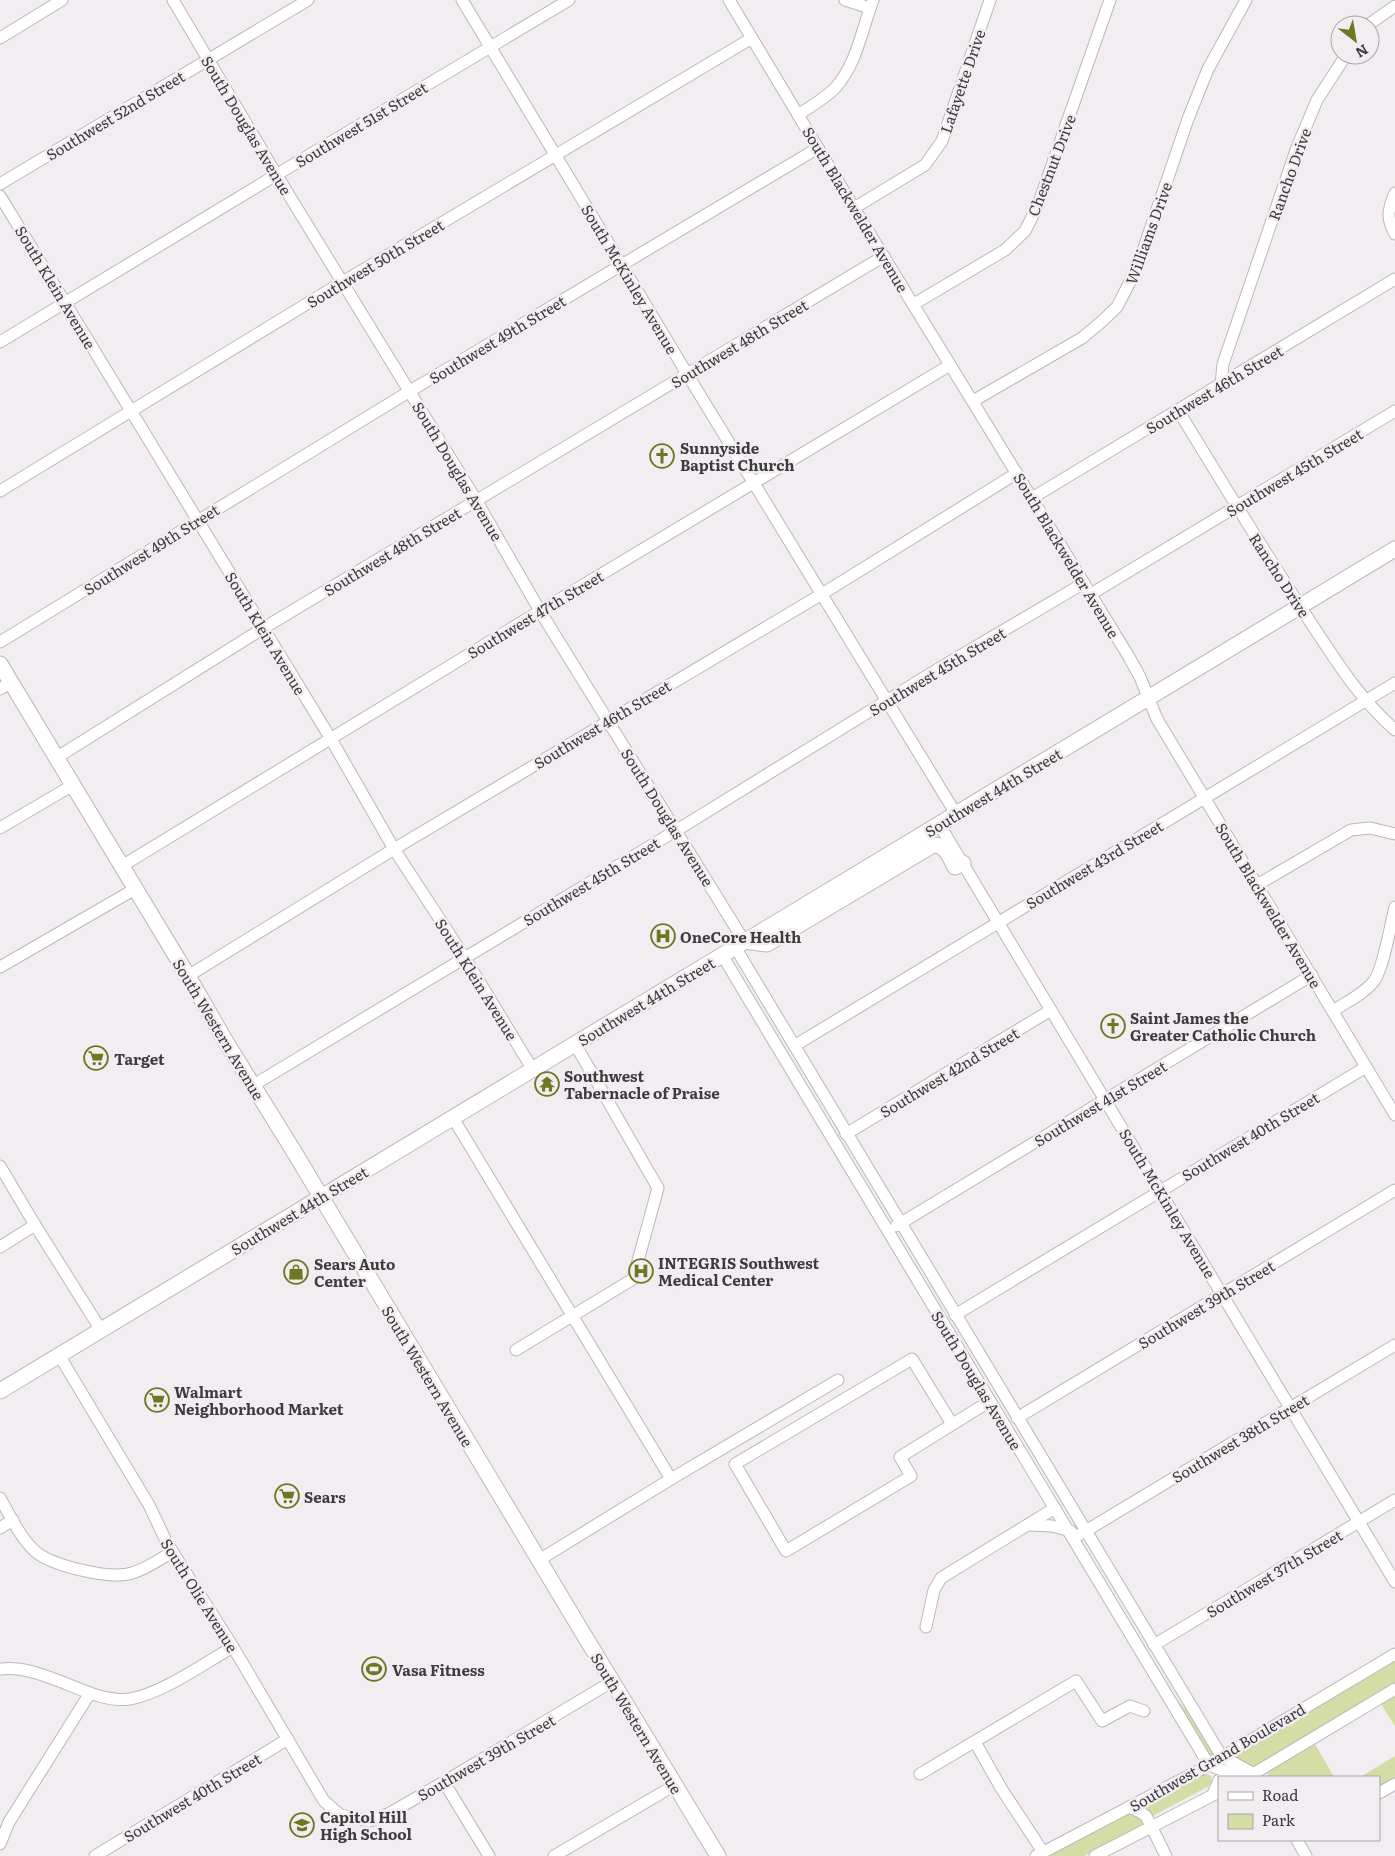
<svg xmlns="http://www.w3.org/2000/svg" width="1395" height="1856" font-family="Literata,serif">
  <style>
    .green { fill: #d4dda5 }
    .lines { fill: none; stroke-linecap: round; stroke-linejoin: round }
    .minor-casing { stroke: #bbb7bb; stroke-width: 13 }
    .major-casing { stroke: #bbb7bb; stroke-width: 17 }
    .minor { stroke: #fff; stroke-width: 11 }
    .major { stroke: #fff; stroke-width: 15 }
    .labels { text-anchor: middle; dominant-baseline: central; stroke-width: 5; stroke-linejoin: round; paint-order: stroke }
    .street-label { font-size: 15px; fill: #3d3b3d; stroke: #f1edf1 }
    .poi-label { font-size: 15px; font-weight: bold; fill: #3d3b3d; stroke: #f1edf1; text-anchor: start }
  </style>
  <rect width="100%" height="100%" fill="#f1edf1"/>
  <!-- green -->
  <g class="green">
    <path d="M 1395,1658 L 1395,1684 L 1253,1769 L 1235,1757 L 1234,1756 Z"/>
    <path d="M 1395,1695 L 1395,1726 L 1381,1704 L 1315,1744 L 1334,1777 L 1267,1777 L 1270,1770 Z"/>
    <path d="M 1177,1700 L 1193,1717 L 1214,1753 L 1213,1756 L 1209,1756 Z"/>
    <path d="M 1395,1756 L 1395,1778 L 1379,1788 L 1379,1777 L 1363,1777 L 1362,1776 Z"/>
    <path d="M 1204,1773 L 1211,1776 L 1212,1783 L 1209,1786 L 1149,1818 L 1137,1808 Z"/>
    <path d="M 1128,1813 L 1139,1815 L 1144,1822 L 1143,1824 L 1084,1856 L 1046,1856 Z"/>
  </g>
  <g class="lines">
    <!-- minor casing -->
    <g class="minor-casing">
      <g id="minor">
        <path d="M 173,0 L 276,174 L 476,500 L 540,611 L 744,941"/>
        <path d="M 462,0 L 692,382 L 956,814"/>
        <path d="M 729,0 L 854,208 L 1129,657 L 1140,677 L 1157,719 L 1395,1115"/>
        <path d="M 845,0 L 870,8"/>
        <path d="M 1368,25 L 1395,6"/>
        <path d="M 0,38 L 62,0"/>
        <path d="M 798,115 C 811,106 826,98 836,87 C 857,63 862,29 873,0"/>
        <path d="M 0,184 L 308,0"/>
        <path d="M 1395,193 C 1388,209 1386,218 1395,234"/>
        <path d="M 0,196 L 331,739 L 394,849 L 465,958 L 533,1070"/>
        <path d="M 854,208 L 925,165 L 942,141 L 990,0"/>
        <path d="M 914,304 L 1005,250 L 1025,231 L 1038,205 L 1110,0"/>
        <path d="M 0,342 L 271,178 L 569,0"/>
        <path d="M 1221,385 L 1223,364 L 1296,150 L 1317,100 L 1346,55"/>
        <path d="M 973,401 L 1082,338 L 1100,323 L 1117,307 L 1137,268 L 1188,119 L 1208,69 L 1246,0"/>
        <path d="M 1178,410 C 1221,481 1264,551 1309,620 C 1337,662 1357,696 1395,730"/>
        <path d="M 0,491 L 336,286 L 752,38"/>
        <path d="M 1032,498 L 1395,279"/>
        <path d="M 1091,594 L 1395,411"/>
        <path d="M 0,642 L 410,391 L 818,148"/>
        <path d="M 0,689 L 11,682"/>
        <path d="M 56,758 L 262,629 L 884,256"/>
        <path d="M 939,824 L 1395,1582"/>
        <path d="M 0,828 L 73,785"/>
        <path d="M 122,866 L 535,614 L 950,365"/>
        <path d="M 1257,885 L 1351,830 L 1370,828 L 1395,834"/>
        <path d="M 735,947 L 1219,1752 C 1224,1761 1246,1767 1256,1776"/>
        <path d="M 722,955 L 1209,1765 L 1233,1774 L 1253,1774"/>
        <path d="M 0,967 L 135,889"/>
        <path d="M 188,976 L 394,849 L 822,594 L 1017,473"/>
        <path d="M 1333,1011 C 1346,1002 1364,994 1374,981 C 1384,967 1390,926 1395,907"/>
        <path d="M 794,1046 L 1395,683"/>
        <path d="M 252,1086 L 677,830 L 943,666 L 1084,583"/>
        <path d="M 453,1118 L 671,1479 L 539,1560"/>
        <path d="M 846,1134 L 1051,1010"/>
        <path d="M 0,1166 L 35,1225 L 101,1330"/>
        <path d="M 896,1226 L 1312,975"/>
        <path d="M 0,1247 L 35,1225"/>
        <path d="M 955,1315 L 1366,1067"/>
        <path d="M 516,1350 L 633,1279 L 658,1188 L 575,1044"/>
        <path d="M 59,1355 L 149,1505 L 167,1543 L 233,1647 L 324,1801 L 340,1815 L 370,1821 L 390,1813 L 444,1782 L 613,1681"/>
        <path d="M 1017,1418 L 1395,1190"/>
        <path d="M 952,1424 L 912,1359 L 735,1464 L 786,1551 L 911,1476 L 900,1457 L 990,1401"/>
        <path d="M 671,1479 L 838,1380"/>
        <path d="M 0,1498 C 10,1515 20,1538 36,1552 C 53,1566 111,1580 132,1573 C 146,1569 159,1560 172,1552"/>
        <path d="M 1031,1525 L 1052,1526 L 1071,1531"/>
        <path d="M 0,1528 L 13,1520"/>
        <path d="M 1079,1535 L 1395,1345"/>
        <path d="M 926,1627 L 934,1590 L 941,1578 L 1055,1508"/>
        <path d="M 1154,1645 L 1395,1500"/>
        <path d="M 0,1669 C 23,1666 46,1676 67,1684 C 86,1692 109,1702 130,1699 C 163,1693 203,1664 233,1647"/>
        <path d="M 975,1742 L 1001,1788 L 1043,1852"/>
        <path d="M 920,1774 L 1076,1681 L 1102,1721 L 1130,1706 L 1144,1711"/>
        <path d="M 1248,1777 L 1395,1689"/>
        <path d="M 444,1782 L 489,1856"/>
        <path d="M 1379,1793 L 1395,1784"/>
        <path d="M 1213,1794 L 1219,1780"/>
        <path d="M 1129,1807 L 1140,1812 L 1146,1816 L 1166,1856"/>
        <path d="M 1297,1840 L 1306,1856"/>
        <path d="M 0,1844 L 9,1822 L 90,1693"/>
        <path d="M 95,1856 L 288,1739"/>
        <path d="M 554,1856 L 675,1785"/>
        <path d="M 1036,1856 L 1209,1765 L 1395,1654"/>
        <path d="M 1095,1856 L 1219,1792"/>
      </g>
    </g>
    <!-- major casing -->
    <g class="major-casing">
      <g id="major">
        <path d="M 0,664 L 188,976 L 226,1042 L 293,1150 L 581,1630 L 718,1856"/>
        <path d="M 744,941 L 767,944 L 933,845 C 945,844 950,857 955,867 L 963,863"/>
        <path d="M 0,1391 L 1395,549"/>
      </g>
    </g>
    <!-- minor -->
    <use href="#minor" class="minor"/>
    <!-- major -->
    <use href="#major" class="major"/>
  </g>
  <!-- icons -->
  <defs>
    <g id="church-ring" transform="scale(1.25)"><circle r="9.5" fill="#f1edf1" stroke="#6e7721" stroke-width="1.5"/><path d="M-1.2-6h2.4v3.5h3.3v2.4h-3.3V6h-2.4V-.1h-3.3v-2.4h3.3Z" fill="#6e7721"/></g>
    <g id="hospital-ring" transform="scale(1.25)"><circle r="9.5" fill="#f1edf1" stroke="#6e7721" stroke-width="1.5"/><path d="M-5-5h3v3.5h4V-5h3V5h-3V1.5h-4V5h-3Z" fill="#6e7721"/></g>
    <g id="supermarket-ring" transform="scale(1.25)"><circle r="9.5" fill="#f1edf1" stroke="#6e7721" stroke-width="1.5"/><path d="M-6-5.5h2.5l.6 2H6L4.5 2H-2.5L-4.4-4H-6ZM-1.5 3.2a1.3 1.3 0 1 0 .1 0ZM3 3.2a1.3 1.3 0 1 0 .1 0Z" fill="#6e7721"/></g>
    <g id="temple-ring" transform="scale(1.25)"><circle r="9.5" fill="#f1edf1" stroke="#6e7721" stroke-width="1.5"/><path d="M0-6L5-2H3V0L6.5 2.5H4V6H1.5V3h-3V6H-4V2.5H-6.5L-3 0V-2H-5Z" fill="#6e7721"/></g>
    <g id="shop-ring" transform="scale(1.25)"><circle r="9.5" fill="#f1edf1" stroke="#6e7721" stroke-width="1.5"/><path d="M-5-2.5h2.3a2.7 3.5 0 0 1 5.4 0H5L5.5 6h-11ZM-1.5-2.5h3a1.5 2.3 0 0 0-3 0Z" fill="#6e7721"/></g>
    <g id="stadium-ring" transform="scale(1.25)"><circle r="9.5" fill="#f1edf1" stroke="#6e7721" stroke-width="1.5"/><path d="M0-5a6.5 5 0 1 0 0 10a6.5 5 0 1 0 0-10ZM-3.5-1.8h7v3.6h-7Z" fill="#6e7721"/></g>
    <g id="school-ring" transform="scale(1.25)"><circle r="9.5" fill="#f1edf1" stroke="#6e7721" stroke-width="1.5"/><path d="M0-5L7-2L0 1L-7-2ZM-4 1L0 2.5L4 1V4Q0 6-4 4Z" fill="#6e7721"/></g>
  </defs>
  <g fill-rule="evenodd">
    <use href="#church-ring" x="662" y="456"/>
    <use href="#hospital-ring" x="663" y="936"/>
    <use href="#church-ring" x="1113" y="1026"/>
    <use href="#supermarket-ring" x="96" y="1058"/>
    <use href="#temple-ring" x="547" y="1084"/>
    <use href="#hospital-ring" x="641" y="1271"/>
    <use href="#shop-ring" x="296" y="1272"/>
    <use href="#supermarket-ring" x="157" y="1400"/>
    <use href="#supermarket-ring" x="287" y="1496"/>
    <use href="#stadium-ring" x="374" y="1669"/>
    <use href="#school-ring" x="302" y="1825"/>
  </g>
  <g class="labels">
    <!-- street labels -->
    <g class="street-label">
      <text transform="translate(962 81) rotate(-71)">Lafayette Drive</text>
      <text transform="translate(115 115) rotate(-31)">Southwest 52nd Street</text>
      <text transform="translate(361 124) rotate(-31)">Southwest 51st Street</text>
      <text transform="translate(247 125) rotate(59)">South Douglas Avenue</text>
      <text transform="translate(1051 165) rotate(-69)">Chestnut Drive</text>
      <text transform="translate(1289 174) rotate(-70)">Rancho Drive</text>
      <text transform="translate(856 209) rotate(59)">South Blackwelder Avenue</text>
      <text transform="translate(1148 233) rotate(-70)">Williams Drive</text>
      <text transform="translate(375 263) rotate(-31)">Southwest 50th Street</text>
      <text transform="translate(630 279) rotate(59)">South McKinley Avenue</text>
      <text transform="translate(56 287) rotate(59)">South Klein Avenue</text>
      <text transform="translate(497 339) rotate(-31)">Southwest 49th Street</text>
      <text transform="translate(739 343) rotate(-31)">Southwest 48th Street</text>
      <text transform="translate(1214 389) rotate(-31)">Southwest 46th Street</text>
      <text transform="translate(458 471) rotate(59)">South Douglas Avenue</text>
      <text transform="translate(1294 472) rotate(-31)">Southwest 45th Street</text>
      <text transform="translate(151 549) rotate(-32)">Southwest 49th Street</text>
      <text transform="translate(392 551) rotate(-31)">Southwest 48th Street</text>
      <text transform="translate(1067 555) rotate(59)">South Blackwelder Avenue</text>
      <text transform="translate(1280 575) rotate(57)">Rancho Drive</text>
      <text transform="translate(535 614) rotate(-31)">Southwest 47th Street</text>
      <text transform="translate(266 633) rotate(59)">South Klein Avenue</text>
      <text transform="translate(937 671) rotate(-31)">Southwest 45th Street</text>
      <text transform="translate(602 724) rotate(-31)">Southwest 46th Street</text>
      <text transform="translate(993 792) rotate(-31)">Southwest 44th Street</text>
      <text transform="translate(668 817) rotate(58)">South Douglas Avenue</text>
      <text transform="translate(1094 864) rotate(-31)">Southwest 43rd Street</text>
      <text transform="translate(591 881) rotate(-31)">Southwest 45th Street</text>
      <text transform="translate(1269 905) rotate(59)">South Blackwelder Avenue</text>
      <text transform="translate(477 979) rotate(58)">South Klein Avenue</text>
      <text transform="translate(646 1001) rotate(-31)">Southwest 44th Street</text>
      <text transform="translate(219 1029) rotate(59)">South Western Avenue</text>
      <text transform="translate(949 1072) rotate(-31)">Southwest 42nd Street</text>
      <text transform="translate(1100 1103) rotate(-31)">Southwest 41st Street</text>
      <text transform="translate(1250 1136) rotate(-31)">Southwest 40th Street</text>
      <text transform="translate(1168 1203) rotate(59)">South McKinley Avenue</text>
      <text transform="translate(299 1210) rotate(-31)">Southwest 44th Street</text>
      <text transform="translate(1206 1304) rotate(-31)">Southwest 39th Street</text>
      <text transform="translate(428 1376) rotate(59)">South Western Avenue</text>
      <text transform="translate(977 1380) rotate(59)">South Douglas Avenue</text>
      <text transform="translate(1240 1438) rotate(-31)">Southwest 38th Street</text>
      <text transform="translate(1274 1573) rotate(-31)">Southwest 37th Street</text>
      <text transform="translate(200 1595) rotate(58)">South Olie Avenue</text>
      <text transform="translate(637 1723) rotate(59)">South Western Avenue</text>
      <text transform="translate(486 1757) rotate(-30)">Southwest 39th Street</text>
      <text transform="translate(1217 1757) rotate(-30)">Southwest Grand Boulevard</text>
      <text transform="translate(192 1797) rotate(-31)">Southwest 40th Street</text>
    </g>
    <!-- poi labels -->
    <g class="poi-label">
      <text x="680" y="447">Sunnyside<tspan x="680" dy="17">Baptist Church</tspan></text>
      <text x="680" y="936">OneCore Health</text>
      <text x="1130" y="1017">Saint James the<tspan x="1130" dy="17">Greater Catholic Church</tspan></text>
      <text x="114" y="1058">Target</text>
      <text x="564" y="1075">Southwest<tspan x="564" dy="17">Tabernacle of Praise</tspan></text>
      <text x="658" y="1262">INTEGRIS Southwest<tspan x="658" dy="17">Medical Center</tspan></text>
      <text x="314" y="1263">Sears Auto<tspan x="314" dy="17">Center</tspan></text>
      <text x="174" y="1391">Walmart<tspan x="174" dy="17">Neighborhood Market</tspan></text>
      <text x="304" y="1496">Sears</text>
      <text x="392" y="1669">Vasa Fitness</text>
      <text x="320" y="1816">Capitol Hill<tspan x="320" dy="17">High School</tspan></text>
    </g>
  </g>
  <!-- legend -->
  <rect x="1218" y="1776" width="162" height="65" fill="#f1edf1" stroke="#a9a6a9"/>
  <rect x="1228" y="1792" width="25" height="8" fill="#ffffff" stroke="#a9a6a9"/>
  <text x="1262" y="1801" font-size="15" fill="#3d3b3d">Road</text>
  <rect x="1228" y="1814" width="25" height="15" fill="#d4dda5" stroke="#a9a6a9"/>
  <text x="1262" y="1826" font-size="15" fill="#3d3b3d">Park</text>
  <!-- north arrow -->
  <g transform="translate(1355 40) rotate(149)"><circle r="24" fill="#f1edf1" stroke="#a9a6a9"/>
  <path d="M0-4L9 19L0 12L-9 19Z" fill="#6e7721"/>
  <text y="-8" font-size="14" font-weight="bold" text-anchor="middle" fill="#3d3b3d">N</text>
  </g>
</svg>
